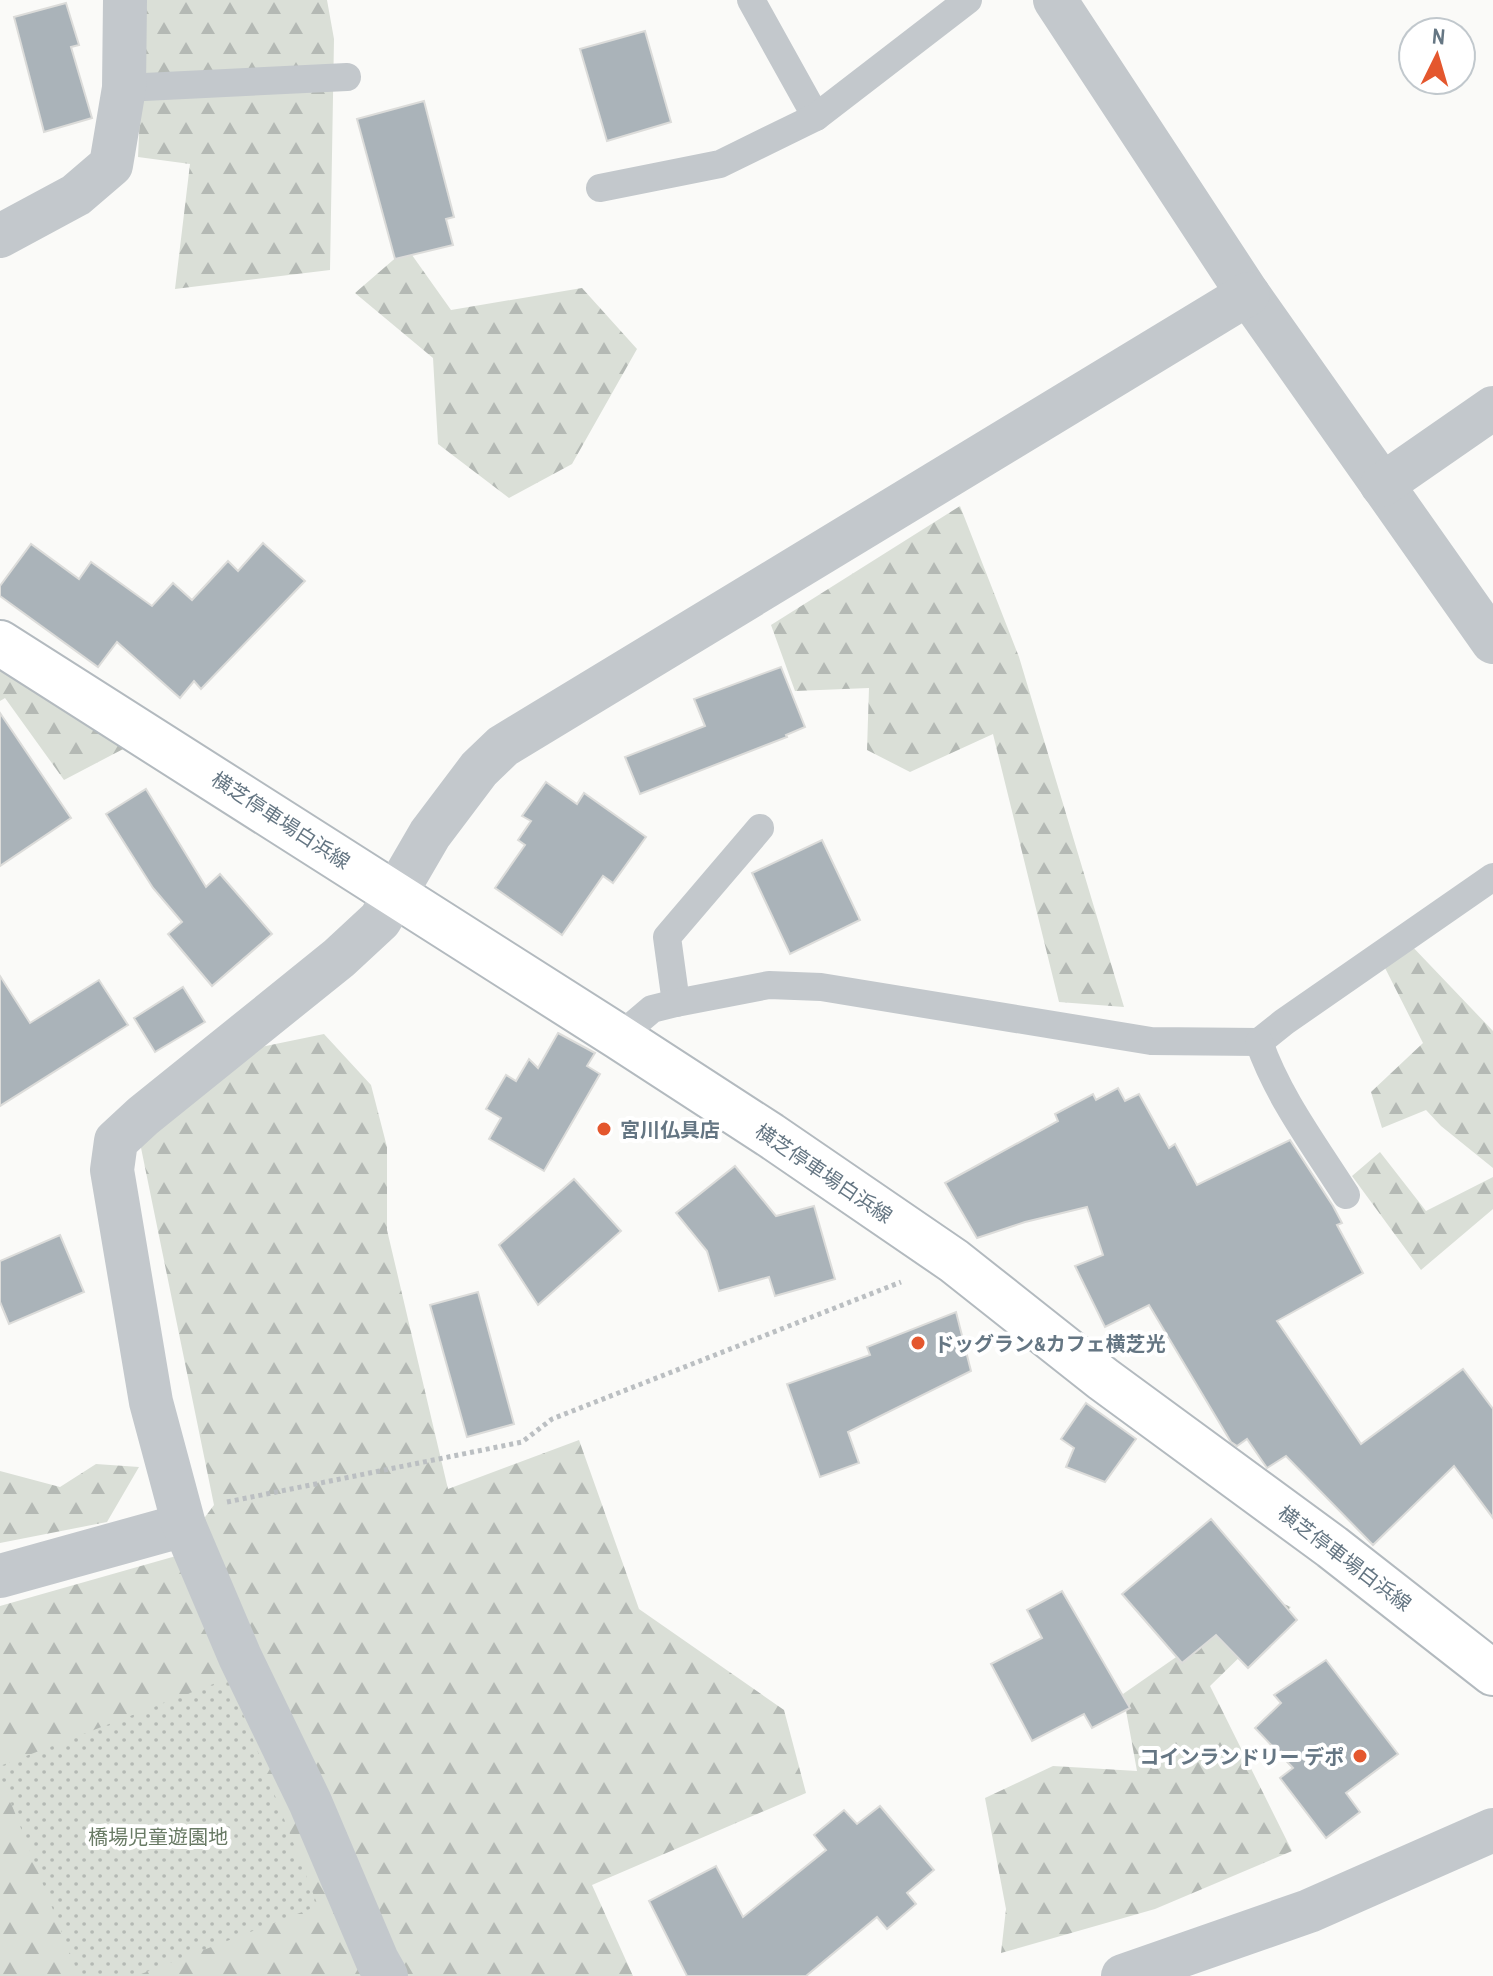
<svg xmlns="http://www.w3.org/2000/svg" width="1493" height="1976" font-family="'Archivo Narrow','Noto Sans JP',sans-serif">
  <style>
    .forest { fill: url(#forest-firs) }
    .park { fill: url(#park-dots) }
    .building { fill: #aab3b9; stroke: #dcdcda; stroke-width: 2 }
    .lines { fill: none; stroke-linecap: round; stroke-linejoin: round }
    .secondary-casing { stroke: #b3babf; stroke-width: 48 }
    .path { stroke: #bbbfc2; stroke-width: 5; stroke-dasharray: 4 4; stroke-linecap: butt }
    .service { stroke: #c3c8cc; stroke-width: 28 }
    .minor { stroke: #c3c8cc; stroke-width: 44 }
    .tertiary { stroke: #c3c8cc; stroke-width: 44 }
    .secondary { stroke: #fff; stroke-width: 44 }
    .poi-dot { fill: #e4572e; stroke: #fff; stroke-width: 3 }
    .labels { text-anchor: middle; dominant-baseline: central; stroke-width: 8; stroke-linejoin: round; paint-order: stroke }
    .street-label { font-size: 20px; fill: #657683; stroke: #fff }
    .poi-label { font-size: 20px; font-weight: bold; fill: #657683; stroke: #fff; text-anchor: start }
    .park-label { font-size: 20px; fill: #687a64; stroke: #fff }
  </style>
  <defs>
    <pattern id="forest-firs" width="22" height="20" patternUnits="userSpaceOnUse" patternTransform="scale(2)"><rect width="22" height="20" fill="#dadfd7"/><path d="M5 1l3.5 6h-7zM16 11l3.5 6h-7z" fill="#b4b9b4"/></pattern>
    <pattern id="park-dots" width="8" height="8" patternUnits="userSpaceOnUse" patternTransform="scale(2)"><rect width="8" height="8" fill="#dadfd7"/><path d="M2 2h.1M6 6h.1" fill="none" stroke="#b4b9b4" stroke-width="1.8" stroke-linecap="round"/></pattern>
  </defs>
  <rect width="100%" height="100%" fill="#fafaf8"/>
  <!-- forest -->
  <g class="forest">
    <path d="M 145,0 L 327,0 L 334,39 L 330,270 L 175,289 L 190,164 L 138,157 Z"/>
    <path d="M 407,248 L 451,310 L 582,288 L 637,349 L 572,464 L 509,498 L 438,444 L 433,358 L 355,293 Z"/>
    <path d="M 960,506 L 1019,657 L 1124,1007 L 1059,1002 L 993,734 L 910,772 L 867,750 L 869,688 L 795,691 L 771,625 Z"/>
    <path d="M 0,660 L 127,747 L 64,780 L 5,698 L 0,701 Z"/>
    <path d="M 1408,942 L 1493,1031 L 1493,1168 L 1441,1126 L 1426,1110 L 1382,1128 L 1371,1092 L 1423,1043 L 1381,960 Z"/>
    <path d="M 324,1034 L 371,1085 L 387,1147 L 387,1230 L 448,1489 L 579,1440 L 639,1609 L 784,1710 L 806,1793 L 592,1885 L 633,1976 L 0,1976 L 0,1606 L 176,1556 L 214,1505 L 139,1138 L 256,1048 Z"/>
    <path d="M 1380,1152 L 1426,1211 L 1493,1177 L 1493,1209 L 1421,1270 L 1352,1176 Z"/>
    <path d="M 96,1464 L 139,1467 L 107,1522 L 0,1543 L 0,1471 L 60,1487 Z"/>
    <path d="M 1264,1596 L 1291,1607 L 1210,1686 L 1292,1851 L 1155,1909 L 1001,1953 L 1006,1909 L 985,1798 L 1053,1766 L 1137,1771 L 1123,1694 Z"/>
  </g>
  <!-- park -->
  <path class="park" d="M 229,1678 L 318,1906 L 136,1976 L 79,1976 L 0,1775 L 0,1766 Z"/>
  <!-- building -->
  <g class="building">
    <path d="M 66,3 L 79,45 L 71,47 L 92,118 L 44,132 L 14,17 Z"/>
    <path d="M 645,31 L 671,122 L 607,141 L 580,49 Z"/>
    <path d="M 424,101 L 454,217 L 446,219 L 453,245 L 395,259 L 357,119 Z"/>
    <path d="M 263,543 L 305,581 L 201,689 L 194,681 L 180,698 L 117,642 L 98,667 L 0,596 L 0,586 L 31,544 L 79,579 L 91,562 L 152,606 L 173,583 L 192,600 L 228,561 L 238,571 Z"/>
    <path d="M 781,667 L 805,727 L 786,735 L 787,737 L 640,794 L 625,757 L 705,726 L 694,699 Z"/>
    <path d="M 0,713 L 71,818 L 0,866 Z"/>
    <path d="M 546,782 L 577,804 L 584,793 L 646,837 L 613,883 L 603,876 L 562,935 L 495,888 L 525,845 L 518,840 L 531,821 L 522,816 Z"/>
    <path d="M 146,789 L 206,887 L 220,874 L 272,934 L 212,986 L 168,934 L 182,922 L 153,888 L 106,814 Z"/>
    <path d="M 822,840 L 860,920 L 790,954 L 752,873 Z"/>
    <path d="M 0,976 L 30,1023 L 99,980 L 128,1025 L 0,1106 Z"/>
    <path d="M 183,987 L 205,1022 L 155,1052 L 134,1018 Z"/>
    <path d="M 558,1033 L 595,1053 L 587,1066 L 600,1074 L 544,1171 L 489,1139 L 501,1118 L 486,1109 L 506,1075 L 516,1081 L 529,1059 L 538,1068 Z"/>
    <path d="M 1118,1088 L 1125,1101 L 1139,1094 L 1169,1148 L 1175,1144 L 1197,1185 L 1290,1140 L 1333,1206 L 1342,1223 L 1337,1225 L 1363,1273 L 1277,1321 L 1361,1444 L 1463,1369 L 1493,1409 L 1493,1518 L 1454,1466 L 1373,1545 L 1286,1456 L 1267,1468 L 1247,1439 L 1237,1446 L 1231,1442 L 1149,1305 L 1105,1327 L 1075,1266 L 1103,1255 L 1087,1207 L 1025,1222 L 977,1238 L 945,1183 L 1058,1121 L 1055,1114 L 1093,1094 L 1096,1100 Z"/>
    <path d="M 735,1166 L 776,1216 L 814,1206 L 835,1279 L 775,1296 L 769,1277 L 719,1291 L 707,1251 L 676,1213 Z"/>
    <path d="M 574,1179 L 621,1231 L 538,1305 L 499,1245 Z"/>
    <path d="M 60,1235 L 84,1292 L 9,1324 L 0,1302 L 0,1261 Z"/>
    <path d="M 478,1292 L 514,1424 L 467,1437 L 430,1305 Z"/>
    <path d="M 956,1312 L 971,1371 L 848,1432 L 859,1463 L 820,1477 L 787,1384 L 870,1355 L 867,1347 Z"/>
    <path d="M 1086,1403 L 1136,1439 L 1105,1482 L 1066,1467 L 1074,1448 L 1061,1439 Z"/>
    <path d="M 1211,1519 L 1297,1620 L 1248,1668 L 1216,1635 L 1182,1663 L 1122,1594 Z"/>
    <path d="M 1062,1591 L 1130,1708 L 1092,1728 L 1084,1714 L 1032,1741 L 991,1664 L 1042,1638 L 1027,1610 Z"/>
    <path d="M 1326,1660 L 1398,1754 L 1346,1793 L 1360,1812 L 1326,1838 L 1280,1778 L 1293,1768 L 1255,1728 L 1281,1703 L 1274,1695 Z"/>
    <path d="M 880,1806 L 934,1870 L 907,1893 L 916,1904 L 887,1929 L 877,1917 L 806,1976 L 687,1976 L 649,1901 L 716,1866 L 743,1917 L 826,1850 L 814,1835 L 844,1810 L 857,1824 Z"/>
  </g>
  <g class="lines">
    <!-- secondary casing -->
    <g class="secondary-casing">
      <path id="secondary" d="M 0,643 L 619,1037 L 770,1135 L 954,1261 L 1103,1379 L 1332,1547 L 1493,1673"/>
    </g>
    <!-- path -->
    <path class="path" d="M 227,1502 L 522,1442 L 552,1419 L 901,1282"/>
    <!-- service -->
    <g class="service">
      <path d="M 751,0 L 816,117"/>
      <path d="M 124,88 L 347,77"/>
      <path d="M 600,188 L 720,164 L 816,117 L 968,0"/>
      <path d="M 676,1003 L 667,937 L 760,828"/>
      <path d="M 619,1037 L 652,1009 L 676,1003 L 769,985 L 821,987 L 1151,1041 L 1259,1042 L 1284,1022 L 1493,877"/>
      <path d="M 1259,1042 C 1278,1097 1315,1146 1346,1195"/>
    </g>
    <!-- minor -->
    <g class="minor">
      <path d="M 1055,0 L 1248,294 L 1493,642"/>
      <path d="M 0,236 L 76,195 L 111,165 L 124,88 L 125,0"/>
      <path d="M 1382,485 L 1493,408"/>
      <path d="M 0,1576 L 184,1525"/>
      <path d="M 386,1976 L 377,1960 L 310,1802 L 240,1657 L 184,1525 L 151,1402 L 112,1170 L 116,1141 L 143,1116 L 339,958 L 380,920 L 430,834 L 479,769 L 503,746 L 1248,294"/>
    </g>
    <!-- tertiary -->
    <path class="tertiary" d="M 1123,1976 L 1309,1911 L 1493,1830"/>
    <!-- secondary -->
    <use href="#secondary" class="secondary"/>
  </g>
  <!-- markers -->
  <g class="poi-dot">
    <circle cx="604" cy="1129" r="8"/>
    <circle cx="918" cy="1343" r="8"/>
    <circle cx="1360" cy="1756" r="8"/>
  </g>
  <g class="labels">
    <!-- street labels -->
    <g class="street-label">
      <text transform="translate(281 820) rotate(33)">横芝停車場白浜線</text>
      <text transform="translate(824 1173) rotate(34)">横芝停車場白浜線</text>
      <text transform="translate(1345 1558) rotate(37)">横芝停車場白浜線</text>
    </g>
    <!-- poi labels -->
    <g class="poi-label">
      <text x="620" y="1129">宮川仏具店</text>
      <text x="934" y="1343">ドッグラン&amp;カフェ横芝光</text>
      <text x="1344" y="1756" text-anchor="end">コインランドリー デポ</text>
    </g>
    <!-- park labels -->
    <g class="park-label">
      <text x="158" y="1836">橋場児童遊園地</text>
    </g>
  </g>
  <!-- north arrow -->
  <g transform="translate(1437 56) rotate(5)"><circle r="38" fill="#ffffff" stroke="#c1c8cd" stroke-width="2"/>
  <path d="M0-6L14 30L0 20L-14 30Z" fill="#e4572e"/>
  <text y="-12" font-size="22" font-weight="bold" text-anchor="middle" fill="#657683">N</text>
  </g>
</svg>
